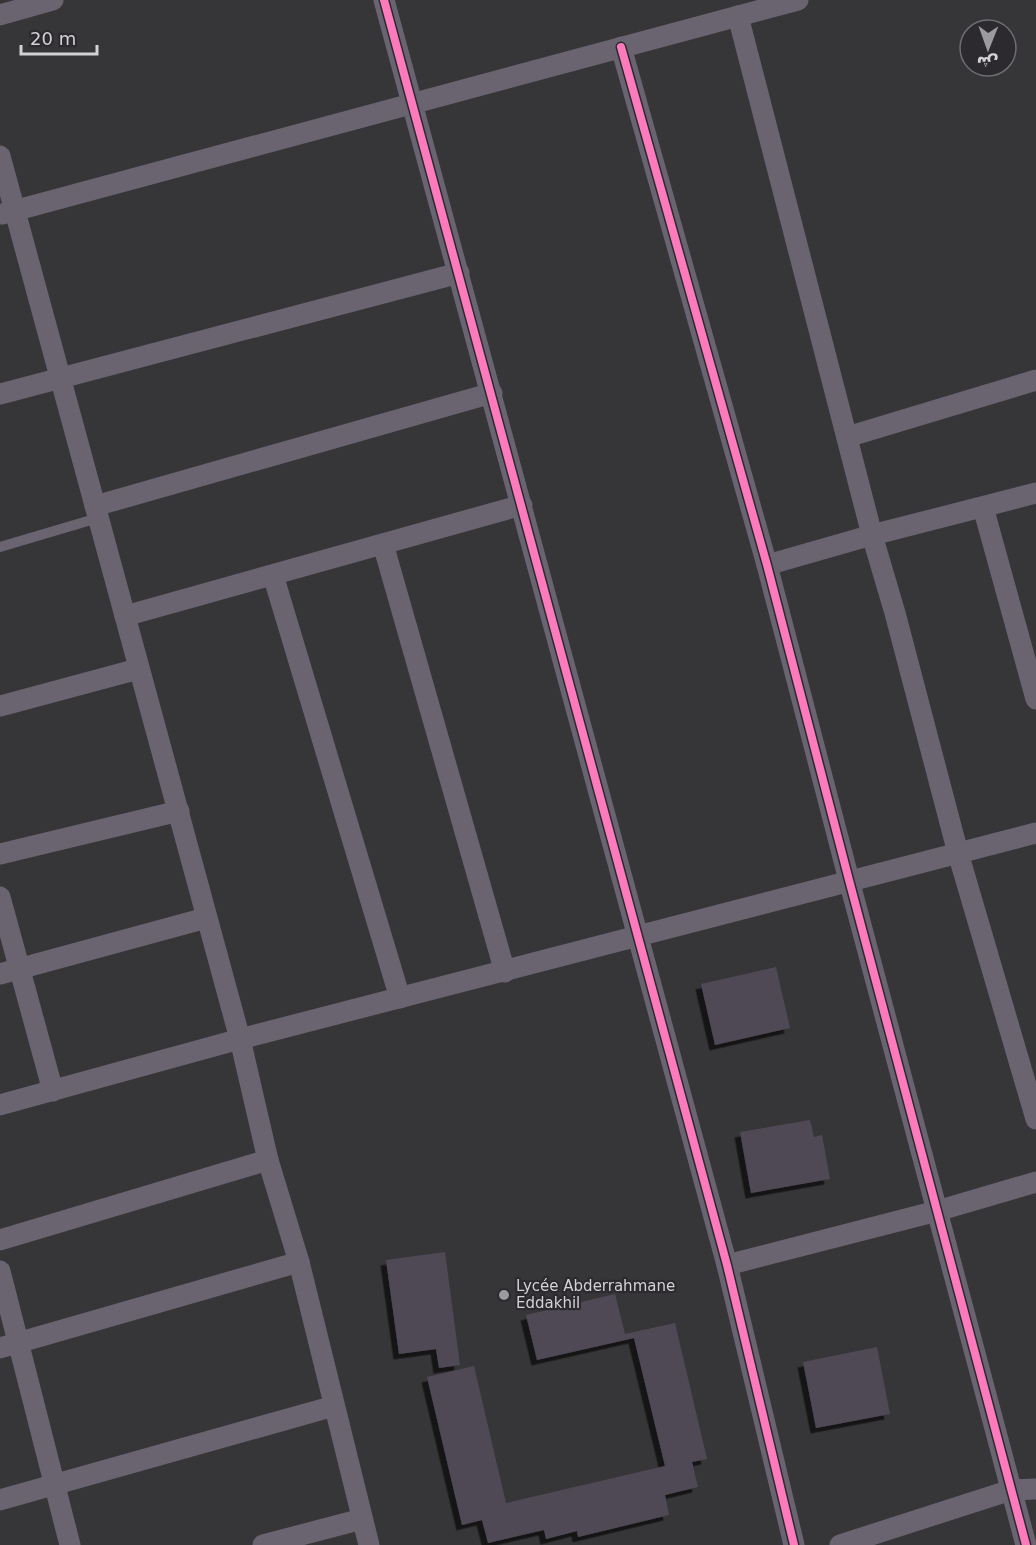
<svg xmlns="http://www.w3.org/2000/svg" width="1036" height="1545" font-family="'DejaVu Sans','Noto Sans Arabic',sans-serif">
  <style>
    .building { fill: #504957; filter: url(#shadow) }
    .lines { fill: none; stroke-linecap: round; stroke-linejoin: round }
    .service { stroke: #6a6471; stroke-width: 10 }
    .minor { stroke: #6a6471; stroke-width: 21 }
    .cycleway-casing { stroke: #2c2a2f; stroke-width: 11 }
    .cycleway { stroke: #fd7abc; stroke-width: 8 }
    .poi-dot { fill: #9b9a9d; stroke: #2c2a2f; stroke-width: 2 }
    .labels { text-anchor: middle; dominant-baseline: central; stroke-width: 4.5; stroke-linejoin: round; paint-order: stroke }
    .poi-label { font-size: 15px; fill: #d2d1d4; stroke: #2c2a2f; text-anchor: start }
  </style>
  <defs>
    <filter id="shadow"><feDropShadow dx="-5.5" dy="5.5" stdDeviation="0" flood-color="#0009"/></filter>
  </defs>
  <rect width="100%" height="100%" fill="#363538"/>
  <!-- building -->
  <g class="building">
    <path d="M 776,967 L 790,1028 L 715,1045 L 701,984 Z"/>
    <path d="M 810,1120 L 814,1137 L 822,1135 L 830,1179 L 751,1193 L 740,1132 Z"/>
    <path d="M 445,1252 L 460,1365 L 439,1368 L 436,1349 L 399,1354 L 386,1260 Z"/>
    <path d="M 615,1294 L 625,1334 L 675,1323 L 707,1459 L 692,1462 L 698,1487 L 665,1495 L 669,1515 L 578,1537 L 577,1531 L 546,1539 L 544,1530 L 488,1543 L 482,1520 L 462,1525 L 427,1377 L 474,1366 L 506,1503 L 665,1466 L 634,1338 L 537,1360 L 526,1315 Z"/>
    <path d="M 877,1347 L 890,1414 L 816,1428 L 803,1362 Z"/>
  </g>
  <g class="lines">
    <!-- service -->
    <path class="service" d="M 0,547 L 98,518"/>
    <!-- minor -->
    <g class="minor">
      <path d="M 384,0 L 727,1265 L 794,1545"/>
      <path d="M 0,15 L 53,0"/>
      <path d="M 738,16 L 872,535 L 895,613 L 958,853 L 1036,1119"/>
      <path d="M 621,47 L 767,565 L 849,880 L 1026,1545"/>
      <path d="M 0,156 L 240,1039 L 268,1160 L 299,1262 L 369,1545"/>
      <path d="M 2,214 L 798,0"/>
      <path d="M 0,394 L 459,273"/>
      <path d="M 847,437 L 1036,380"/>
      <path d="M 95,506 L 492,393"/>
      <path d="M 983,507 L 1036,699"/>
      <path d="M 383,544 L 505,972"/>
      <path d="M 767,565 L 872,535 L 1036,493"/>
      <path d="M 273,575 L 400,998"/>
      <path d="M 125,616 L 522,505"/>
      <path d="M 0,706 L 138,669"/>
      <path d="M 0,854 L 179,811"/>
      <path d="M 0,897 L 53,1091"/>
      <path d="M 0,974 L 206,918"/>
      <path d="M 0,1105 L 240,1039 L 1036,833"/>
      <path d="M 0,1240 L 268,1160"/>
      <path d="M 727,1265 L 937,1211 L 1036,1182"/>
      <path d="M 0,1271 L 70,1545"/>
      <path d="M 0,1348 L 299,1262"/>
      <path d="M 0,1500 L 334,1406"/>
      <path d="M 263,1545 L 362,1519"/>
      <path d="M 840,1545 L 1011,1490 L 1036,1489"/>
    </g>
    <!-- cycleway casing -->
    <g class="cycleway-casing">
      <g id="cycleway">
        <path d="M 384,0 L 727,1265 L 794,1545"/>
        <path d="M 621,47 L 767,565 L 849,880 L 1026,1545"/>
      </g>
    </g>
    <!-- cycleway -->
    <use href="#cycleway" class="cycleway"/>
  </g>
  <!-- markers -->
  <circle class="poi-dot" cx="504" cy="1295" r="6"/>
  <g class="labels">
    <!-- poi labels -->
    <g class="poi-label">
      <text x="516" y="1286">Lycée Abderrahmane<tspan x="516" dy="17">Eddakhil</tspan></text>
    </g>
  </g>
  <!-- north arrow -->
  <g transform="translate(988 48) rotate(181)"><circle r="28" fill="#2c2a2f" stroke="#6e6d71" stroke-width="1.5"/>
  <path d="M0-4.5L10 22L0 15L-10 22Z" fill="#9b9a9d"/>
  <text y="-9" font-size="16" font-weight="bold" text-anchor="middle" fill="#d2d1d4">ش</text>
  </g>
  <!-- scale -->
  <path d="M21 45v9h76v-9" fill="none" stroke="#d2d1d4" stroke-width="3"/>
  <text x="30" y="45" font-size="18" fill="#d2d1d4" stroke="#2c2a2f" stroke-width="4.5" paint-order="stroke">20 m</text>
</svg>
